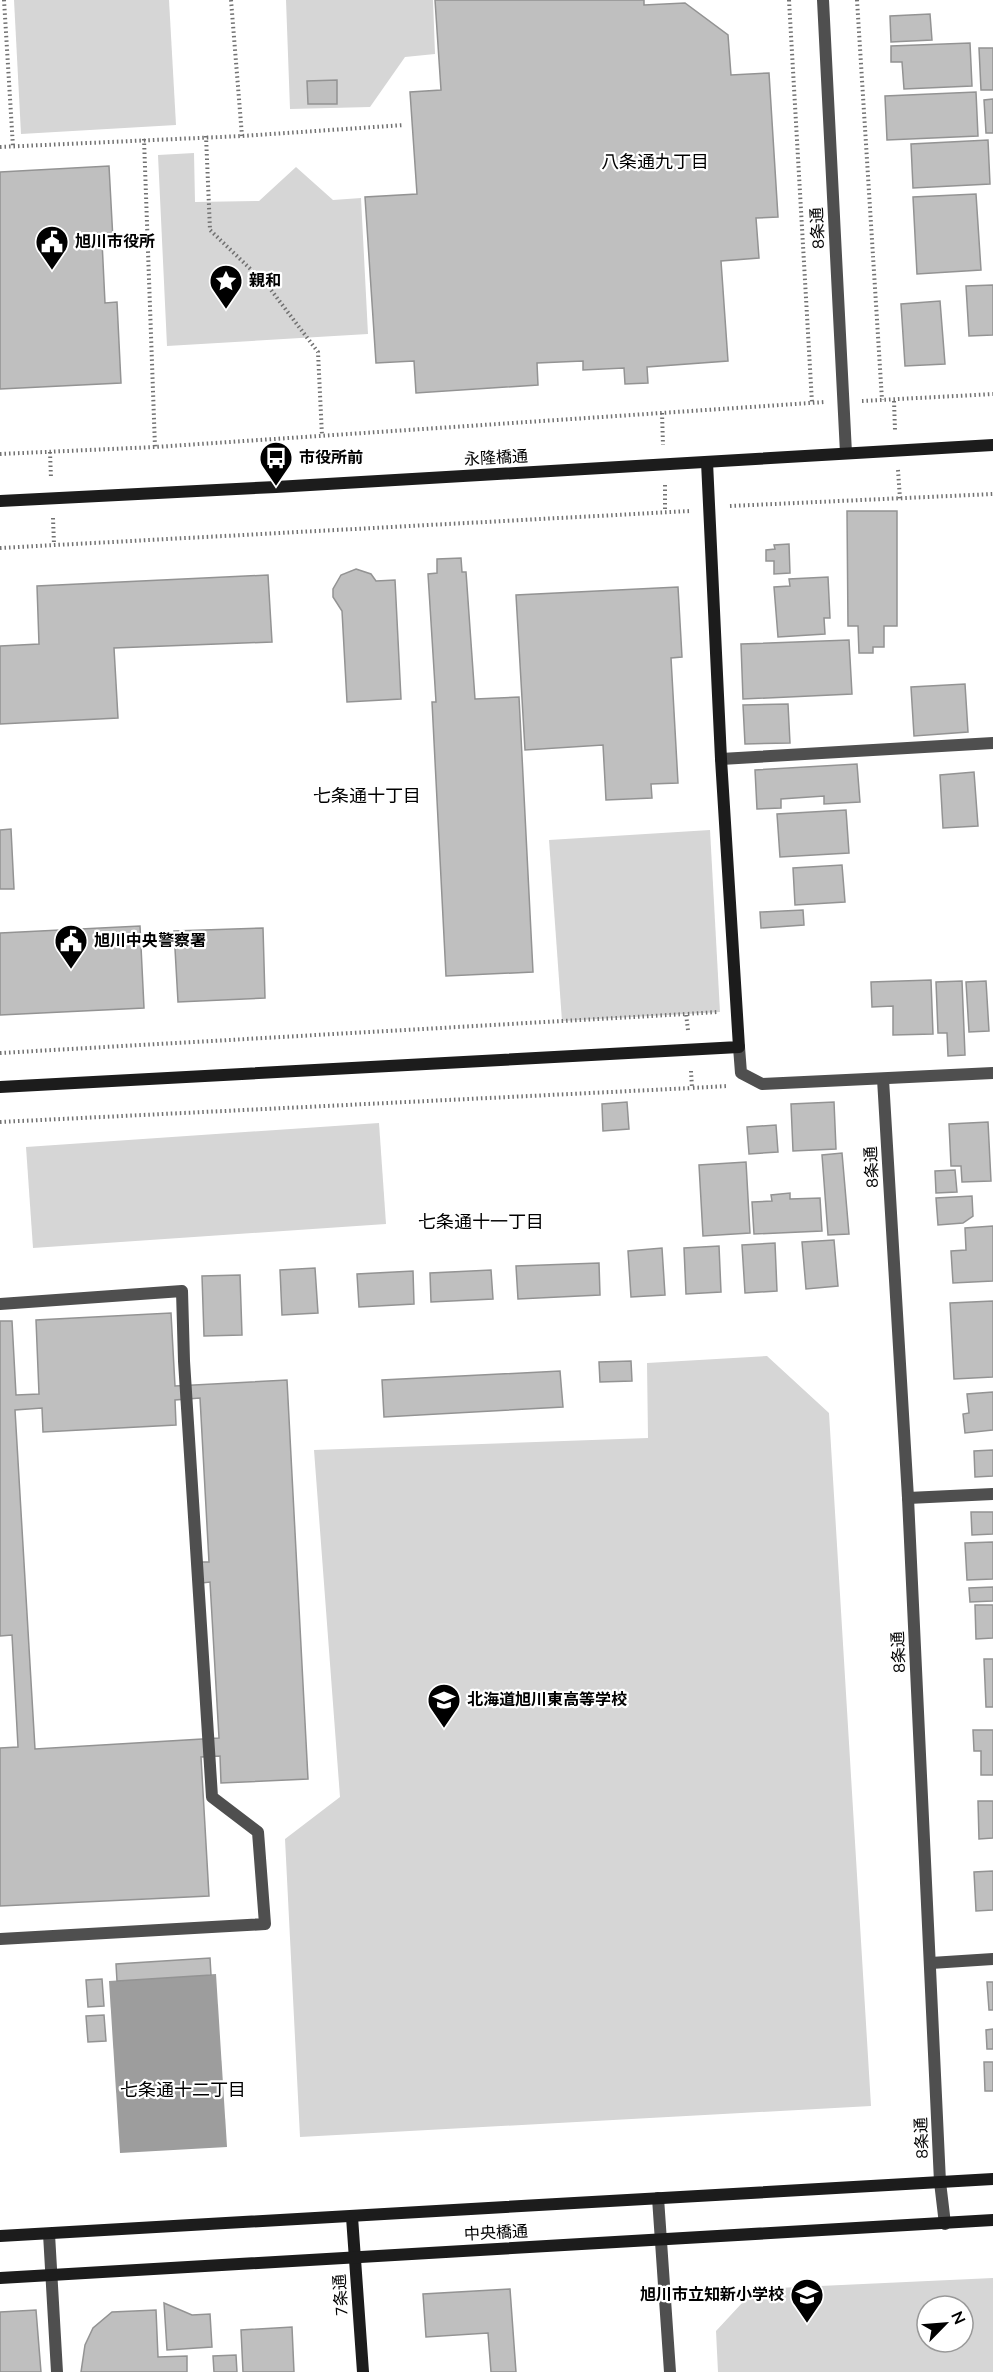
<svg xmlns="http://www.w3.org/2000/svg" width="993" height="2372" font-family="'Nunito Sans','Noto Sans JP',sans-serif">
  <style>
    .green { fill: #d6d6d6; fill-rule: evenodd }
    .water { fill: #9d9d9d }
    .building { fill: #bfbfbf; stroke: #939393; stroke-width: 1.5; fill-rule: evenodd }
    .lines { fill: none; stroke-linecap: round; stroke-linejoin: round }
    .path { stroke: #717171; stroke-width: 4; stroke-dasharray: 1.5 3; stroke-linecap: butt }
    .lane { stroke: #4f4f4f; stroke-width: 12 }
    .street { stroke: #4f4f4f; stroke-width: 12 }
    .secondary { stroke: #1c1c1c; stroke-width: 12 }
    .labels { text-anchor: middle; dominant-baseline: central; stroke-width: 4.5; stroke-linejoin: round; paint-order: stroke }
    .street-label { font-size: 16px; fill: #000; stroke: #fff }
    .poi-label { font-size: 16px; font-weight: bold; fill: #000; stroke: #fff; text-anchor: start }
    .neighbourhood-label { font-size: 18px; fill: #000; stroke: #fff }
  </style>
  <rect width="100%" height="100%" fill="#fff"/>
  <!-- green -->
  <g class="green">
    <path d="M 14,0 L 169,0 L 176,125 L 21,134 Z"/>
    <path d="M 286,0 L 433,0 L 435,54 L 405,57 L 370,107 L 290,109 Z"/>
    <path d="M 194,153 L 195,202 L 259,201 L 296,167 L 333,200 L 361,198 L 368,334 L 167,346 L 158,155 Z"/>
    <path d="M 710,830 L 720,1012 L 562,1021 L 549,840 Z"/>
    <path d="M 379,1123 L 386,1224 L 33,1248 L 26,1147 Z"/>
    <path d="M 767,1356 L 829,1413 L 871,2106 L 300,2137 L 285,1839 L 340,1797 L 314,1450 L 648,1438 L 647,1363 Z"/>
    <path d="M 993,2278 L 993,2372 L 718,2372 L 716,2331 L 755,2289 ZM 927,2306 L 963,2306 L 963,2342 L 927,2342 Z"/>
  </g>
  <!-- water -->
  <path class="water" d="M 216,1974 L 227,2147 L 120,2153 L 109,1981 Z"/>
  <!-- building -->
  <g class="building">
    <path d="M 435,0 L 644,0 L 644,5 L 685,3 L 728,35 L 731,75 L 769,73 L 778,217 L 756,218 L 759,258 L 721,261 L 728,361 L 647,367 L 648,383 L 625,384 L 624,368 L 583,370 L 583,361 L 537,363 L 538,385 L 416,393 L 414,361 L 376,363 L 365,197 L 417,194 L 410,92 L 441,90 Z"/>
    <path d="M 930,14 L 932,40 L 891,42 L 890,16 Z"/>
    <path d="M 970,43 L 972,86 L 904,89 L 902,62 L 891,62 L 891,46 Z"/>
    <path d="M 979,48 L 993,48 L 993,90 L 981,90 Z"/>
    <path d="M 337,80 L 337,104 L 308,104 L 307,81 Z"/>
    <path d="M 976,92 L 978,136 L 887,140 L 885,96 Z"/>
    <path d="M 993,99 L 993,133 L 986,133 L 984,100 Z"/>
    <path d="M 988,140 L 990,184 L 913,188 L 911,144 Z"/>
    <path d="M 109,166 L 113,240 L 102,241 L 105,303 L 117,302 L 121,383 L 0,389 L 0,172 Z"/>
    <path d="M 976,194 L 981,270 L 917,274 L 913,197 Z"/>
    <path d="M 993,285 L 993,335 L 969,336 L 966,286 Z"/>
    <path d="M 940,301 L 945,364 L 905,366 L 901,304 Z"/>
    <path d="M 847,511 L 897,511 L 897,626 L 884,626 L 884,647 L 873,647 L 873,653 L 859,653 L 858,626 L 848,626 Z"/>
    <path d="M 789,544 L 790,573 L 774,574 L 774,561 L 766,561 L 766,550 L 775,549 L 774,545 Z"/>
    <path d="M 461,558 L 462,572 L 466,572 L 475,699 L 519,697 L 533,972 L 446,976 L 432,702 L 436,702 L 428,574 L 437,573 L 437,559 Z"/>
    <path d="M 356,569 L 371,574 L 376,581 L 395,580 L 401,699 L 347,702 L 342,611 L 333,597 L 333,589 L 341,575 Z"/>
    <path d="M 268,575 L 272,642 L 114,648 L 118,718 L 0,724 L 0,646 L 39,644 L 37,586 Z"/>
    <path d="M 828,577 L 830,618 L 824,618 L 825,634 L 778,637 L 774,587 L 790,586 L 789,579 Z"/>
    <path d="M 678,587 L 682,657 L 671,658 L 678,783 L 651,784 L 652,798 L 606,800 L 603,745 L 525,750 L 516,595 Z"/>
    <path d="M 849,640 L 852,694 L 743,699 L 741,644 Z"/>
    <path d="M 965,684 L 968,732 L 914,736 L 911,687 Z"/>
    <path d="M 788,704 L 790,743 L 745,744 L 743,705 Z"/>
    <path d="M 857,764 L 860,802 L 824,804 L 824,796 L 781,799 L 781,808 L 757,809 L 755,770 Z"/>
    <path d="M 974,772 L 978,826 L 943,828 L 940,775 Z"/>
    <path d="M 846,810 L 849,853 L 780,857 L 777,814 Z"/>
    <path d="M 11,829 L 14,889 L 0,889 L 0,830 Z"/>
    <path d="M 842,865 L 845,902 L 795,905 L 793,868 Z"/>
    <path d="M 803,910 L 804,925 L 761,928 L 760,912 Z"/>
    <path d="M 140,926 L 144,1008 L 0,1015 L 0,933 Z"/>
    <path d="M 263,928 L 265,998 L 178,1002 L 174,931 Z"/>
    <path d="M 931,980 L 933,1034 L 893,1035 L 893,1006 L 872,1007 L 871,982 Z"/>
    <path d="M 962,981 L 965,1055 L 948,1056 L 947,1033 L 938,1033 L 936,982 Z"/>
    <path d="M 986,981 L 989,1031 L 969,1032 L 966,982 Z"/>
    <path d="M 627,1102 L 629,1129 L 603,1131 L 602,1104 Z"/>
    <path d="M 834,1102 L 836,1149 L 793,1151 L 791,1104 Z"/>
    <path d="M 988,1122 L 991,1181 L 962,1182 L 961,1166 L 951,1166 L 949,1124 Z"/>
    <path d="M 776,1125 L 778,1152 L 749,1154 L 747,1127 Z"/>
    <path d="M 842,1153 L 849,1234 L 828,1235 L 822,1155 Z"/>
    <path d="M 746,1162 L 750,1233 L 703,1236 L 699,1165 Z"/>
    <path d="M 955,1170 L 957,1192 L 936,1193 L 935,1171 Z"/>
    <path d="M 790,1193 L 790,1199 L 820,1198 L 822,1231 L 754,1234 L 752,1202 L 772,1201 L 771,1195 Z"/>
    <path d="M 972,1196 L 973,1216 L 963,1223 L 938,1225 L 936,1198 Z"/>
    <path d="M 993,1226 L 993,1281 L 953,1283 L 951,1251 L 966,1250 L 965,1228 Z"/>
    <path d="M 834,1240 L 838,1286 L 806,1289 L 802,1242 Z"/>
    <path d="M 775,1243 L 777,1291 L 745,1293 L 742,1245 Z"/>
    <path d="M 719,1246 L 721,1292 L 686,1294 L 684,1248 Z"/>
    <path d="M 662,1248 L 665,1295 L 631,1297 L 628,1251 Z"/>
    <path d="M 599,1263 L 600,1295 L 518,1299 L 516,1266 Z"/>
    <path d="M 315,1268 L 318,1313 L 282,1315 L 280,1270 Z"/>
    <path d="M 491,1270 L 493,1299 L 431,1302 L 430,1273 Z"/>
    <path d="M 413,1271 L 414,1304 L 359,1307 L 357,1274 Z"/>
    <path d="M 240,1275 L 242,1335 L 204,1336 L 202,1276 Z"/>
    <path d="M 993,1301 L 993,1377 L 954,1379 L 950,1303 Z"/>
    <path d="M 171,1313 L 175,1386 L 287,1380 L 308,1779 L 221,1783 L 220,1756 L 201,1757 L 209,1896 L 0,1906 L 0,1748 L 18,1747 L 12,1635 L 0,1636 L 0,1321 L 12,1321 L 16,1395 L 39,1394 L 36,1320 ZM 200,1398 L 209,1562 L 201,1562 L 202,1583 L 210,1582 L 219,1738 L 35,1749 L 15,1410 L 42,1408 L 43,1432 L 176,1425 L 175,1400 Z"/>
    <path d="M 631,1361 L 632,1381 L 600,1382 L 599,1362 Z"/>
    <path d="M 560,1371 L 563,1407 L 384,1417 L 382,1380 Z"/>
    <path d="M 993,1392 L 993,1430 L 965,1433 L 963,1414 L 969,1413 L 967,1394 Z"/>
    <path d="M 993,1450 L 993,1476 L 975,1477 L 974,1451 Z"/>
    <path d="M 971,1512 L 993,1512 L 993,1534 L 972,1535 Z"/>
    <path d="M 993,1542 L 993,1579 L 967,1580 L 965,1543 Z"/>
    <path d="M 993,1587 L 993,1601 L 970,1602 L 969,1588 Z"/>
    <path d="M 975,1605 L 993,1605 L 993,1638 L 976,1639 Z"/>
    <path d="M 984,1659 L 993,1659 L 993,1707 L 986,1707 Z"/>
    <path d="M 973,1730 L 993,1730 L 993,1775 L 981,1775 L 981,1751 L 974,1751 Z"/>
    <path d="M 978,1801 L 993,1801 L 993,1838 L 979,1839 Z"/>
    <path d="M 993,1871 L 993,1910 L 976,1911 L 974,1872 Z"/>
    <path d="M 210,1958 L 211,1975 L 117,1981 L 116,1964 Z"/>
    <path d="M 102,1979 L 104,2006 L 88,2007 L 86,1980 Z"/>
    <path d="M 987,1982 L 993,1982 L 993,2010 L 989,2010 Z"/>
    <path d="M 104,2015 L 106,2041 L 88,2042 L 86,2016 Z"/>
    <path d="M 993,2029 L 993,2049 L 987,2049 L 986,2030 Z"/>
    <path d="M 984,2062 L 993,2062 L 993,2091 L 985,2091 Z"/>
    <path d="M 510,2289 L 516,2372 L 491,2372 L 488,2333 L 426,2337 L 423,2294 Z"/>
    <path d="M 164,2303 L 192,2315 L 210,2314 L 212,2347 L 167,2350 Z"/>
    <path d="M 36,2310 L 41,2372 L 0,2372 L 0,2312 Z"/>
    <path d="M 156,2310 L 158,2357 L 187,2356 L 187,2372 L 81,2372 L 85,2345 L 93,2328 L 112,2312 Z"/>
    <path d="M 292,2327 L 294,2372 L 243,2372 L 241,2330 Z"/>
    <path d="M 236,2355 L 237,2372 L 214,2372 L 213,2356 Z"/>
  </g>
  <g class="lines">
    <!-- path -->
    <g class="path">
      <path d="M 4,0 L 13,147"/>
      <path d="M 231,0 L 242,136"/>
      <path d="M 789,0 L 812,403"/>
      <path d="M 857,0 L 882,400"/>
      <path d="M 206,136 L 210,230 L 268,286 L 318,352 L 322,436"/>
      <path d="M 144,139 L 155,447"/>
      <path d="M 0,147 L 242,136 L 404,125"/>
      <path d="M 862,401 L 993,394"/>
      <path d="M 894,401 L 895,430"/>
      <path d="M 662,413 L 663,445"/>
      <path d="M 50,452 L 51,478"/>
      <path d="M 0,454 L 155,447 L 825,402"/>
      <path d="M 898,470 L 900,499"/>
      <path d="M 665,485 L 665,511"/>
      <path d="M 730,506 L 993,494"/>
      <path d="M 53,518 L 54,544"/>
      <path d="M 0,548 L 690,511"/>
      <path d="M 688,1030 L 686,1014 L 717,1012"/>
      <path d="M 0,1053 L 686,1014"/>
      <path d="M 691,1071 L 692,1088 L 727,1086"/>
      <path d="M 0,1122 L 692,1088"/>
    </g>
    <!-- lane -->
    <path class="lane" d="M 0,1304 L 182,1291 L 184,1361 L 212,1797 L 258,1832 L 265,1924 L 0,1939"/>
    <!-- street -->
    <g class="street">
      <path d="M 823,0 L 846,453"/>
      <path d="M 721,759 L 993,743"/>
      <path d="M 739,1047 L 741,1073 L 762,1084 L 993,1073"/>
      <path d="M 883,1079 L 908,1498 L 940,2182 L 945,2224"/>
      <path d="M 908,1498 L 993,1494"/>
      <path d="M 931,1963 L 993,1959"/>
      <path d="M 658,2198 L 670,2372"/>
      <path d="M 49,2234 L 57,2372"/>
    </g>
    <!-- secondary -->
    <g class="secondary">
      <path d="M 0,501 L 276,487 L 993,445"/>
      <path d="M 0,1087 L 739,1047 L 721,759 L 707,462"/>
      <path d="M 352,2217 L 363,2372"/>
      <path d="M 0,2236 L 993,2179"/>
      <path d="M 0,2278 L 993,2220"/>
    </g>
  </g>
  <!-- icons -->
  <defs>
    <g id="civic-pin" transform="scale(1.725)"><path d="M0 17L-7.5 6A9.5 9.5 0 1 1 7.5 6Z" fill="#000" stroke="#fff"/><path d="M-.6-6.5H3V-4.5H.6V-3L4-1V1h2V6H-6V1h2V-1L-.6-3ZM-1.2 2.5V6h2.4V2.5Z" fill="#fff"/></g>
    <g id="sight-pin" transform="scale(1.725)"><path d="M0 17L-7.5 6A9.5 9.5 0 1 1 7.5 6Z" fill="#000" stroke="#fff"/><path d="M0-6L1.8-2.2L6-1.7L2.9 1.2L3.7 5.4L0 3.3L-3.7 5.4L-2.9 1.2L-6-1.7L-1.8-2.2Z" fill="#fff"/></g>
    <g id="bus-pin" transform="scale(1.725)"><path d="M0 17L-7.5 6A9.5 9.5 0 1 1 7.5 6Z" fill="#000" stroke="#fff"/><path d="M-5-6H5V4H4V6H2V4H-2V6H-4V4H-5ZM-3.5-4V0h7V-4ZM-3.5 1.2v1.5H-2V1.2ZM2 1.2v1.5H3.5V1.2Z" fill="#fff"/></g>
    <g id="school-pin" transform="scale(1.725)"><path d="M0 17L-7.5 6A9.5 9.5 0 1 1 7.5 6Z" fill="#000" stroke="#fff"/><path d="M0-5L7-2L0 1L-7-2ZM-4 1L0 2.5L4 1V4Q0 6-4 4Z" fill="#fff"/></g>
  </defs>
  <g fill-rule="evenodd">
    <use href="#civic-pin" x="52" y="242"/>
    <use href="#sight-pin" x="226" y="281"/>
    <use href="#bus-pin" x="276" y="458"/>
    <use href="#civic-pin" x="71" y="941"/>
    <use href="#school-pin" x="444" y="1700"/>
    <use href="#school-pin" x="807" y="2295"/>
  </g>
  <g class="labels">
    <!-- street labels -->
    <g class="street-label">
      <text transform="translate(818 228) rotate(-93)">8条通</text>
      <text transform="translate(496 458) rotate(-3)">永隆橋通</text>
      <text transform="translate(872 1167) rotate(-93)">8条通</text>
      <text transform="translate(899 1652) rotate(-93)">8条通</text>
      <text transform="translate(922 2138) rotate(-92)">8条通</text>
      <text transform="translate(496 2233) rotate(-3)">中央橋通</text>
      <text transform="translate(341 2295) rotate(-94)">7条通</text>
    </g>
    <!-- poi labels -->
    <g class="poi-label">
      <text x="75" y="242">旭川市役所</text>
      <text x="249" y="281">親和</text>
      <text x="299" y="458">市役所前</text>
      <text x="94" y="941">旭川中央警察署</text>
      <text x="467" y="1700">北海道旭川東高等学校</text>
      <text x="784" y="2295" text-anchor="end">旭川市立知新小学校</text>
    </g>
    <!-- neighbourhood labels -->
    <g class="neighbourhood-label">
      <text x="655" y="162">八条通九丁目</text>
      <text x="367" y="796">七条通十丁目</text>
      <text x="481" y="1222">七条通十一丁目</text>
      <text x="183" y="2090">七条通十二丁目</text>
    </g>
  </g>
  <!-- north arrow -->
  <g transform="translate(945 2324) rotate(65)"><circle r="28" fill="#ffffff" stroke="#999999" stroke-width="1.5"/>
  <path d="M0-4.5L10 22L0 15L-10 22Z" fill="#000000"/>
  <text y="-9" font-size="16" font-weight="bold" text-anchor="middle" fill="#000000">N</text>
  </g>
</svg>
